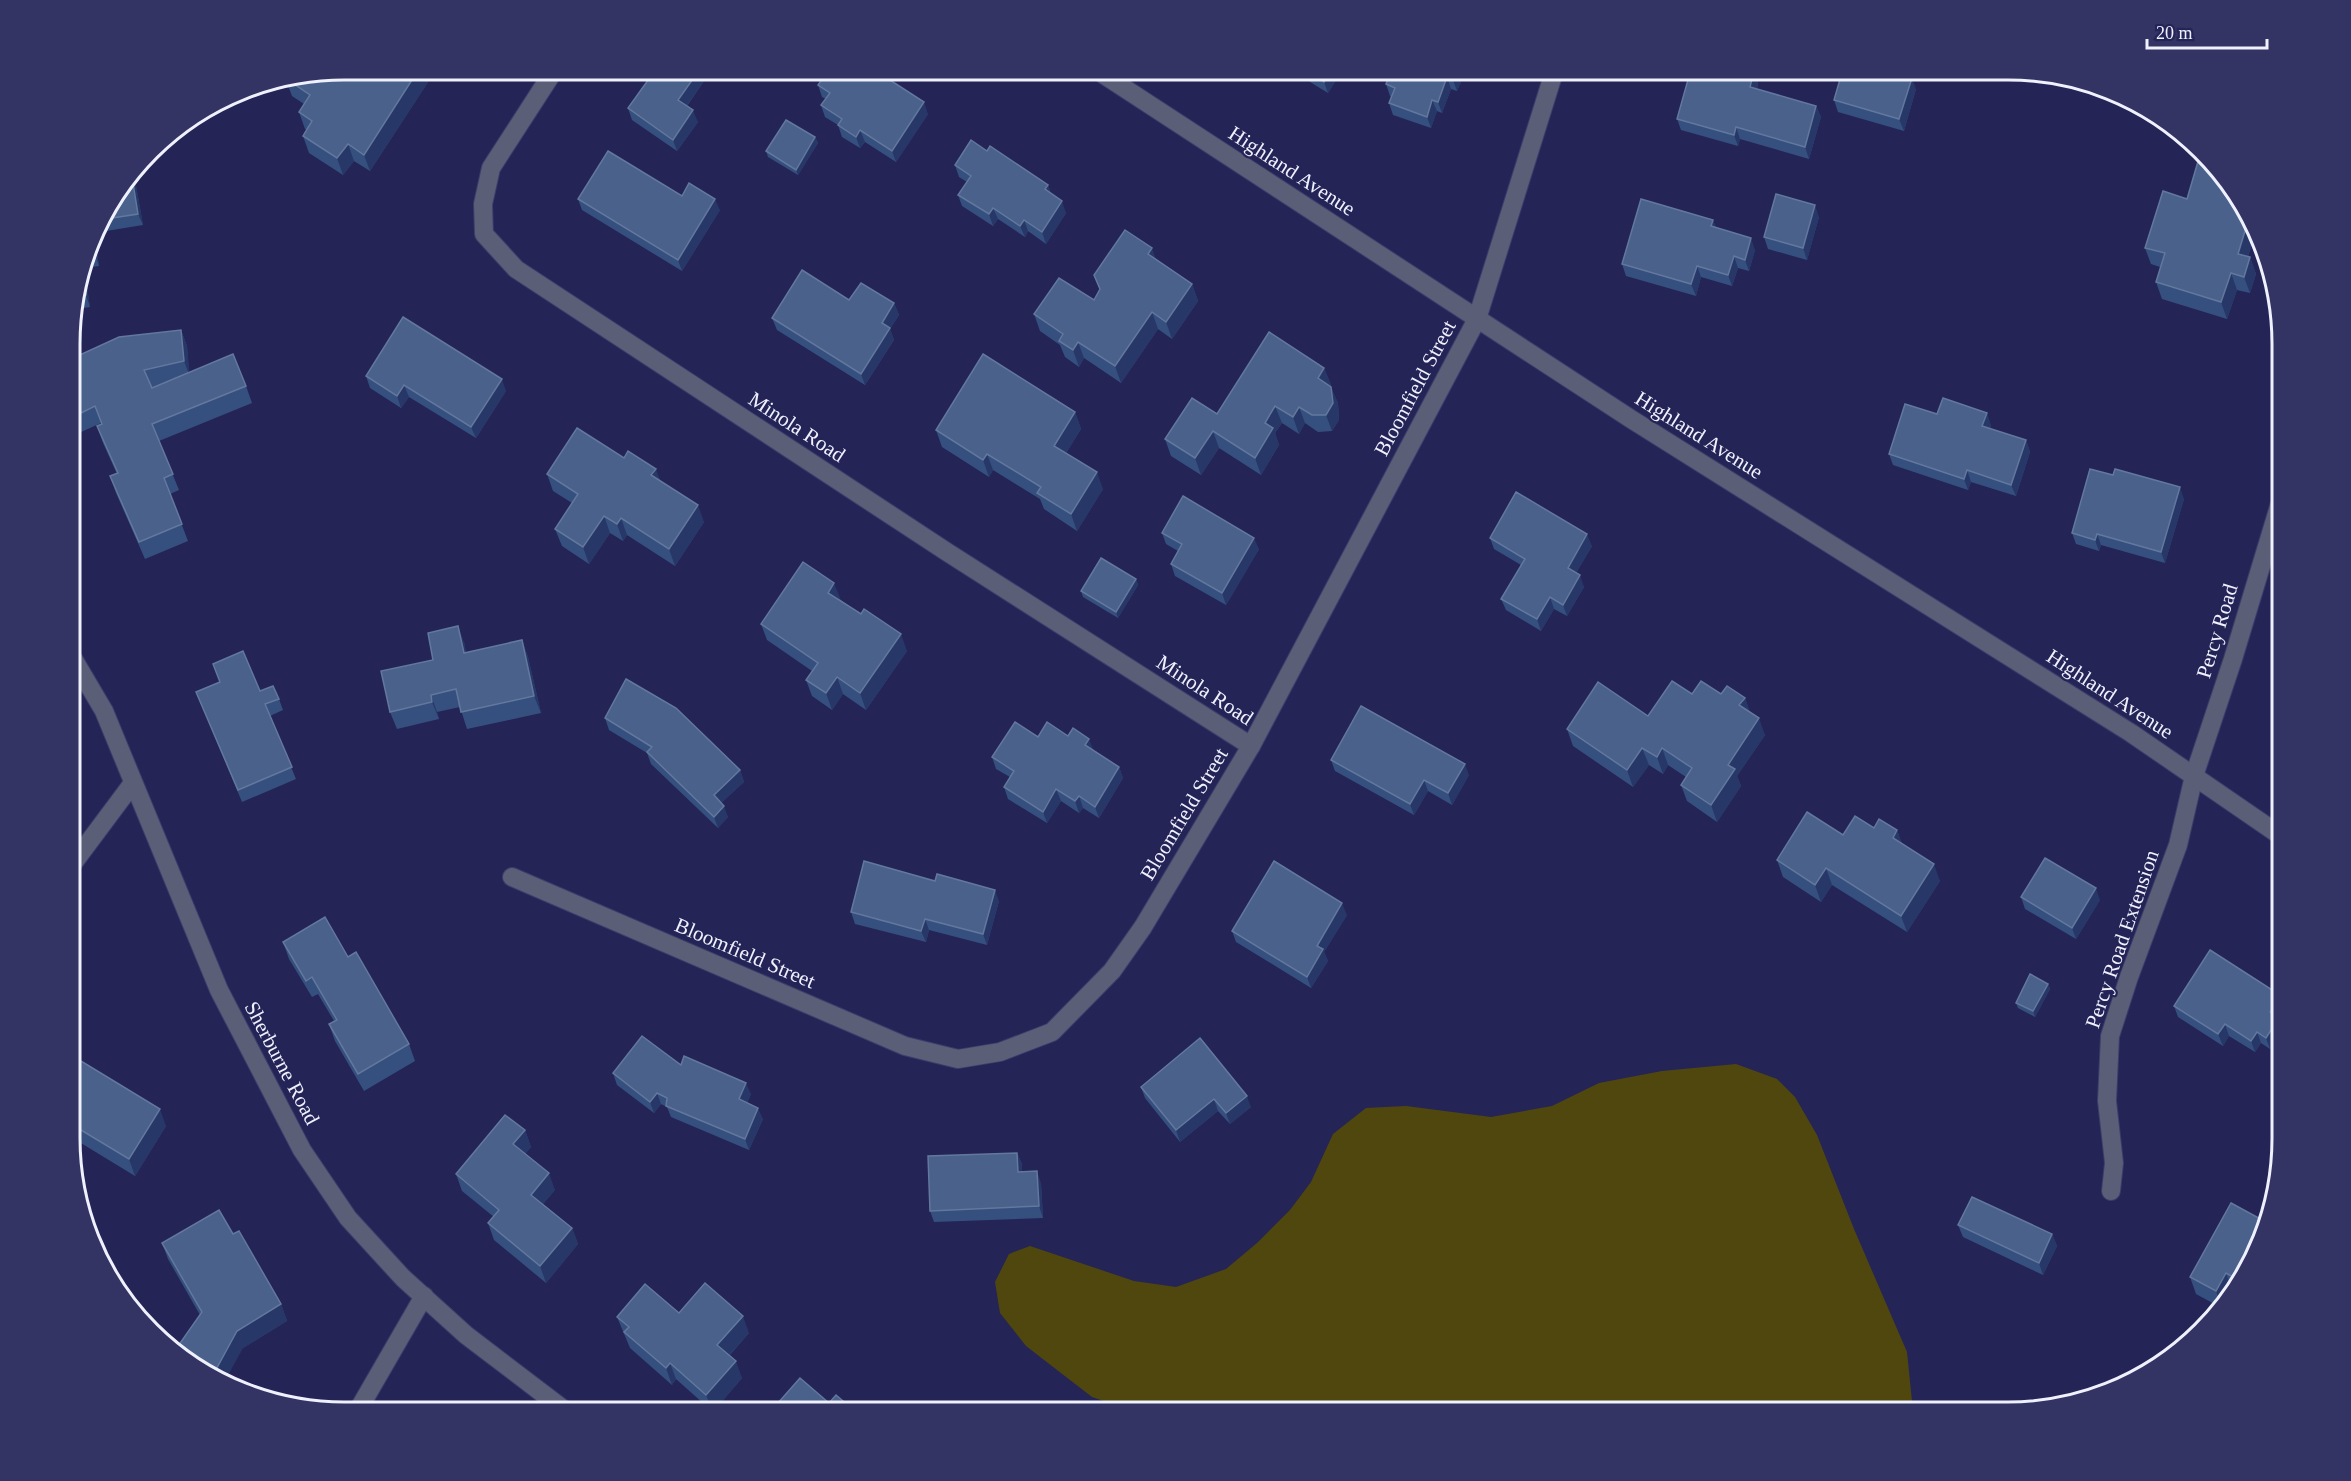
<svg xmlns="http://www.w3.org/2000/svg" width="2351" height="1481" font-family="Georgia,serif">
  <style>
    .green { fill: #50470f }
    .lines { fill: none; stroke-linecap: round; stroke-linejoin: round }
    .street-casing { stroke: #3c3d6b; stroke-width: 20 }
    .street { stroke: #5b5e77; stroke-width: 18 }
    .wall { fill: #35507e }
    .shaded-wall { fill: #263768 }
    .building { fill: #49618b; stroke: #63789d; stroke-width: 1.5 }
    .labels { text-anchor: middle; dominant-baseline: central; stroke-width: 4.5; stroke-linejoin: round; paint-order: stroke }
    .street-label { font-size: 21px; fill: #eff1fe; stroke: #242457 }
    .rim { fill: none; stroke: #eff1fe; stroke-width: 3 }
  </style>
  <rect width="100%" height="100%" fill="#242457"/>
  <!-- green -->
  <path class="green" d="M 1736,1064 L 1777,1079 L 1795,1097 L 1817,1135 L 1854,1229 L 1907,1352 L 1913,1411 L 1136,1412 L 1092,1397 L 1026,1346 L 1000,1313 L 995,1282 L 1009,1254 L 1030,1246 L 1134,1281 L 1176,1287 L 1226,1269 L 1257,1243 L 1290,1210 L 1311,1182 L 1333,1134 L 1366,1108 L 1406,1106 L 1491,1117 L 1552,1106 L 1599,1083 L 1662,1071 Z"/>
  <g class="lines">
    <!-- street casing -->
    <g class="street-casing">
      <g id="street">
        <path d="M 555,69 L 491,168 L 483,204 L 484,234 L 516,269 L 947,552 L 1251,746"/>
        <path d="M 1095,69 L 1631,419 L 2131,733 L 2281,836"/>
        <path d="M 71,655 L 104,711 L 219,990 L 302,1150 L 348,1218 L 403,1278 L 466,1335 L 567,1412"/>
        <path d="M 71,866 L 133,783"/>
        <path d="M 512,877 L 905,1046 L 958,1059 L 1000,1052 L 1052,1032 L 1112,971 L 1143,927 L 1251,746 L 1477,319 L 1555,69"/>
        <path d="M 2111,1191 L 2114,1163 L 2107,1101 L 2110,1036 L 2129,977 L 2178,845 L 2194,776 L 2233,659 L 2281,500"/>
        <path d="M 357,1412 L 424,1296"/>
      </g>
    </g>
    <!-- street -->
    <use href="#street" class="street"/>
  </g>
  <!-- wall -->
  <g class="wall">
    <path d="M 344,69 L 432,76 L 370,171 L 354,161 L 343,175 L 309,153 L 303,136 L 307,130 L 305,129 L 299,112 L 304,104 L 292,96 L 286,80 Z"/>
    <path d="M 656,69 L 703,69 L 706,78 L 687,106 L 698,122 L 677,151 L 632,120 L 628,108 Z"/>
    <path d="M 726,69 L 739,69 L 735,75 Z"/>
    <path d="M 1289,69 L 1343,69 L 1328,93 Z"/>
    <path d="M 1455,70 L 1461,82 L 1457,91 L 1451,89 L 1442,113 L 1437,111 L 1431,128 L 1393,115 L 1389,103 L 1391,97 L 1390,96 L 1386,84 Z"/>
    <path d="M 1754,71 L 1758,83 L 1757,89 L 1816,106 L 1821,117 L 1809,159 L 1740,139 L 1738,146 L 1681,130 L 1677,119 L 1721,76 Z"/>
    <path d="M 818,85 L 928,114 L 896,162 L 865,142 L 860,148 L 842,137 L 838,125 L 825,117 L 821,105 L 826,99 L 822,97 Z"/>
    <path d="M 1916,89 L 1904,131 L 1838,112 L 1834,100 Z"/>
    <path d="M 815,137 L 818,143 L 798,175 L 768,157 L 766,151 Z"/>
    <path d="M 987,151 L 1048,185 L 1051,194 L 1066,213 L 1046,244 L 1028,231 L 1025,237 L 998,219 L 993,226 L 962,206 L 958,195 L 967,182 L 959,177 L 955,165 Z"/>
    <path d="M 134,175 L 143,225 L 94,233 L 98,222 Z"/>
    <path d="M 682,196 L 720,210 L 682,271 L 582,210 L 578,199 Z"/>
    <path d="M 2187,199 L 2245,207 L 2254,236 L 2248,257 L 2250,257 L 2256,274 L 2250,293 L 2237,290 L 2227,319 L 2162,299 L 2156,282 L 2160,267 L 2151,264 L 2145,248 Z"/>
    <path d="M 1819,217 L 1807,260 L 1768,249 L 1764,237 Z"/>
    <path d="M 1713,220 L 1716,228 L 1755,250 L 1749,271 L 1738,268 L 1732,286 L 1701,277 L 1696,296 L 1626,276 L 1622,264 Z"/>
    <path d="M 94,234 L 99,266 L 84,268 L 90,307 L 71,310 Z"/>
    <path d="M 1156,259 L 1192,284 L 1198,301 L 1172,339 L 1158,329 L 1121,383 L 1084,358 L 1079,367 L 1065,357 L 1060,345 L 1040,331 L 1034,314 L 1094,300 L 1100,290 L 1094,275 Z"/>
    <path d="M 849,300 L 894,303 L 899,315 L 890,329 L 894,340 L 865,385 L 777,330 L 772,318 Z"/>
    <path d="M 181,330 L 187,346 L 189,373 L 246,386 L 252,403 L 159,441 L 179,490 L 170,494 L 188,541 L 145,559 L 116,493 L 110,476 L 117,474 L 103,443 L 97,426 L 101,424 L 101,423 L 79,433 L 71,416 L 71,395 L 79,391 L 71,374 L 71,359 Z"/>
    <path d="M 1324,368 L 1331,385 L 1330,386 L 1338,403 L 1339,420 L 1332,431 L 1318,432 L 1305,423 L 1299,434 L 1282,423 L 1275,433 L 1279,445 L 1261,475 L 1219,448 L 1201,475 L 1171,456 L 1165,439 L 1217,414 Z"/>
    <path d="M 366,376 L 506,391 L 476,438 L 409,397 L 401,408 L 370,388 Z"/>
    <path d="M 1075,412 L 1081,429 L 1066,453 L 1103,489 L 1077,531 L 1044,509 L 1040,499 L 993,470 L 989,477 L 942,447 L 936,430 Z"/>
    <path d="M 1937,414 L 1991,425 L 1990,429 L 2026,440 L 2030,452 L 2016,496 L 1971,482 L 1968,490 L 1893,465 L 1889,454 Z"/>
    <path d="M 624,458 L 660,481 L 704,522 L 675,566 L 627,535 L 623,541 L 610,533 L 589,564 L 562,546 L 555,529 L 572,503 L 553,491 L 547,474 Z"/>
    <path d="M 2184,499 L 2165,563 L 2101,545 L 2099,551 L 2076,544 L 2072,533 Z"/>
    <path d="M 1162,533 L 1259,549 L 1226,605 L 1175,576 L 1171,564 L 1178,551 L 1166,544 Z"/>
    <path d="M 1490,538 L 1592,546 L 1576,573 L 1584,587 L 1567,616 L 1554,609 L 1541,631 L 1506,610 L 1501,599 L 1521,565 L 1494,549 Z"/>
    <path d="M 1136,579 L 1138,585 L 1118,618 L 1083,597 L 1081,591 Z"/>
    <path d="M 841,600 L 907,651 L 866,710 L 843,694 L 832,710 L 812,696 L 806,680 L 812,671 L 767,640 L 761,624 Z"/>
    <path d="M 522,640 L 528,657 L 541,713 L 467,729 L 460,707 L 437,712 L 439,719 L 397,729 L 390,712 L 433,660 L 464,642 L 466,653 Z"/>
    <path d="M 213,664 L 260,691 L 279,699 L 283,710 L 270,716 L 296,779 L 242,802 L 196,692 L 220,682 Z"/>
    <path d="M 1692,694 L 1745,698 L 1750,713 L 1765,735 L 1737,776 L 1741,786 L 1717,822 L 1687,801 L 1681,785 L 1686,777 L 1668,765 L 1663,774 L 1649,765 L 1633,787 L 1573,746 L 1567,729 L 1648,716 Z"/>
    <path d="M 605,718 L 740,770 L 744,782 L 721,803 L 728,817 L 718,828 L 651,764 L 647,753 L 609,730 Z"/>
    <path d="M 1068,736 L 1119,767 L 1123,778 L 1099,818 L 1083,808 L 1079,813 L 1061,801 L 1047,823 L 1008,799 L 1004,787 L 1010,777 L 996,769 L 992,757 L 1038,737 Z"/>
    <path d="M 1331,760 L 1469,775 L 1452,805 L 1428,791 L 1414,815 L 1335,771 Z"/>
    <path d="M 1874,828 L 1897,830 L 1902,844 L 1940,881 L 1907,932 L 1832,885 L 1821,902 L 1783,877 L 1777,860 L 1843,835 Z"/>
    <path d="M 2021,897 L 2100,900 L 2076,939 L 2025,909 Z"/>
    <path d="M 999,901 L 987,945 L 929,930 L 926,942 L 855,924 L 851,912 Z"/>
    <path d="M 1347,915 L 1324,952 L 1328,961 L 1311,988 L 1236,942 L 1232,931 Z"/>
    <path d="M 283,942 L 348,957 L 409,1044 L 415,1061 L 364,1091 L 335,1041 L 329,1024 L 334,1021 L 318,994 L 312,997 L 289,959 Z"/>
    <path d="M 2048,984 L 2050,989 L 2035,1017 L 2018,1008 L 2016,1003 Z"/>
    <path d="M 2174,1006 L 2281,1011 L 2278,1017 L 2270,1049 L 2261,1043 L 2255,1052 L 2229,1036 L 2223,1046 L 2178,1017 Z"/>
    <path d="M 1200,1038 L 1251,1107 L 1230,1124 L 1218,1111 L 1180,1142 L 1145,1098 L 1141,1087 Z"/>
    <path d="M 71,1044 L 76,1058 L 166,1126 L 135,1176 L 71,1137 Z"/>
    <path d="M 681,1065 L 751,1094 L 747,1103 L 763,1119 L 749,1150 L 671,1117 L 667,1107 L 661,1104 L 654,1113 L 617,1085 L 613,1073 Z"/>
    <path d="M 525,1130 L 531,1147 L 525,1154 L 555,1190 L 543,1204 L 572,1228 L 578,1244 L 546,1283 L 494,1240 L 488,1223 L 494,1217 L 462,1191 L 456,1174 Z"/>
    <path d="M 1017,1153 L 1022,1164 L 1022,1172 L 1041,1183 L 1043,1218 L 934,1222 L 930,1211 Z"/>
    <path d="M 1958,1225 L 2052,1234 L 2057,1246 L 2043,1275 L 1963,1237 Z"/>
    <path d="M 2268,1225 L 2236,1290 L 2234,1291 L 2232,1290 L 2228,1297 L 2218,1306 L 2196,1294 L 2190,1277 Z"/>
    <path d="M 233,1234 L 281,1304 L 287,1321 L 243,1348 L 200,1315 L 168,1259 L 162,1243 Z"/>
    <path d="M 679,1313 L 749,1333 L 729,1356 L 742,1378 L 713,1412 L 676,1379 L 672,1385 L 630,1348 L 617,1317 Z"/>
  </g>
  <!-- shaded-wall -->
  <g class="shaded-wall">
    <path d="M 419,69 L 429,69 L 432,76 L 370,171 L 364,155 Z"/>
    <path d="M 700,69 L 703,69 L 706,78 L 683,111 L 678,100 Z"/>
    <path d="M 733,69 L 739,69 L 735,75 Z"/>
    <path d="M 1332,69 L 1343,69 L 1328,93 L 1324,82 Z"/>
    <path d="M 1456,71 L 1461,82 L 1457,91 L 1453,80 Z"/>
    <path d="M 1754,71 L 1758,83 L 1754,98 L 1750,87 Z"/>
    <path d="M 1447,77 L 1451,89 L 1442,113 L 1438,102 Z"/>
    <path d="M 1912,78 L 1916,89 L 1904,131 L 1899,119 Z"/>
    <path d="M 1432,100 L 1437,111 L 1431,128 L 1427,117 Z"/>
    <path d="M 924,102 L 928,114 L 896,162 L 892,151 Z"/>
    <path d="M 1816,106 L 1821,117 L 1809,159 L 1805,147 Z"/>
    <path d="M 693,110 L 698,122 L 677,151 L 673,140 Z"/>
    <path d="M 1736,127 L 1740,139 L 1738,146 L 1734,135 Z"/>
    <path d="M 860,130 L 865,142 L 860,148 L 856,137 Z"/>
    <path d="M 815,137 L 818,143 L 798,175 L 796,170 Z"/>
    <path d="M 348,144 L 354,161 L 343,175 L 337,158 Z"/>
    <path d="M 134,175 L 135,179 L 143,225 L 138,214 L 132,177 Z"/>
    <path d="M 1048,185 L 1052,196 L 1045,189 Z"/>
    <path d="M 715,199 L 720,210 L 682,271 L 678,260 Z"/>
    <path d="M 1062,201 L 1066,213 L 1046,244 L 1042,232 Z"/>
    <path d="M 1815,205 L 1819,217 L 1807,260 L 1803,248 Z"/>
    <path d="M 993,208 L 998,219 L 993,226 L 989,214 Z"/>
    <path d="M 2249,218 L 2254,236 L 2244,270 L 2238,254 Z"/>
    <path d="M 1024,220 L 1028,231 L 1025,237 L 1020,226 Z"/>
    <path d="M 1713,220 L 1718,232 L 1711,226 Z"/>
    <path d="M 94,234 L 99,266 L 95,254 L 92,239 Z"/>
    <path d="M 1751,238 L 1755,250 L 1749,271 L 1745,260 Z"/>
    <path d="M 1152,248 L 1158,265 L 1148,254 Z"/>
    <path d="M 1734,256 L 1738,268 L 1732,286 L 1728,275 Z"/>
    <path d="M 2250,257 L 2256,274 L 2250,293 L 2244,277 Z"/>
    <path d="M 1697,266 L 1701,277 L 1696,296 L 1691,284 Z"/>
    <path d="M 84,267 L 90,307 L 86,295 L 82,272 Z"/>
    <path d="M 2231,273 L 2237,290 L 2227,319 L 2221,302 Z"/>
    <path d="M 1192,284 L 1198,301 L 1172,339 L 1166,322 Z"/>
    <path d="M 894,303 L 899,315 L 890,329 L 894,340 L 865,385 L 861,374 L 882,323 Z"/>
    <path d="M 1152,312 L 1158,329 L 1121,383 L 1115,366 Z"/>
    <path d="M 181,330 L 187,346 L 190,377 L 184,361 Z"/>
    <path d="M 1078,342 L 1084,358 L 1079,367 L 1073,350 Z"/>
    <path d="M 1324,368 L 1331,385 L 1324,394 L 1318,378 Z"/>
    <path d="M 502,379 L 506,391 L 476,438 L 471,427 Z"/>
    <path d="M 404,385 L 409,397 L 401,408 L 397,396 Z"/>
    <path d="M 1331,387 L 1338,403 L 1339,420 L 1332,431 L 1326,415 Z"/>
    <path d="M 1275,406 L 1282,423 L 1275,433 L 1279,445 L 1261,475 L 1255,458 L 1265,423 Z"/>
    <path d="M 1299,407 L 1305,423 L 1299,434 L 1293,417 Z"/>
    <path d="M 1075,412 L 1081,429 L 1061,462 L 1054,446 Z"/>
    <path d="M 1987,413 L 1991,425 L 1987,438 L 1982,426 Z"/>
    <path d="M 1213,431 L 1219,448 L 1201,475 L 1195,458 Z"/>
    <path d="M 2026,440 L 2030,452 L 2016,496 L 2011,485 Z"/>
    <path d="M 987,454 L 993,470 L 989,477 L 983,460 Z"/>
    <path d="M 656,469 L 662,485 L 651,475 Z"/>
    <path d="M 1967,470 L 1971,482 L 1968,490 L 1964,479 Z"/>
    <path d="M 1097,472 L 1103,489 L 1077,531 L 1071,514 Z"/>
    <path d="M 2180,487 L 2184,499 L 2165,563 L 2161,552 Z"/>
    <path d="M 698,505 L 704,522 L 675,566 L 669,549 Z"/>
    <path d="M 604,516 L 610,533 L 589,564 L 583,547 Z"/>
    <path d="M 621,518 L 627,535 L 623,541 L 617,524 Z"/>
    <path d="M 1587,534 L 1592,546 L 1572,580 L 1568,568 Z"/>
    <path d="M 2097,534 L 2101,545 L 2099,551 L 2095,540 Z"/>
    <path d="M 1254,538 L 1259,549 L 1226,605 L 1222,593 Z"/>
    <path d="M 1580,575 L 1584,587 L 1567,616 L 1563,605 Z"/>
    <path d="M 1136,579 L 1138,585 L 1118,618 L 1116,612 Z"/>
    <path d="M 834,583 L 841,600 L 835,609 L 828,593 Z"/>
    <path d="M 1550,597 L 1554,609 L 1541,631 L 1537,619 Z"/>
    <path d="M 458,626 L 464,642 L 470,670 L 464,653 Z"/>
    <path d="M 901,634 L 907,651 L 866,710 L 860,693 Z"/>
    <path d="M 522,640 L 528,657 L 541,713 L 534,696 Z"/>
    <path d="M 837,677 L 843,694 L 832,710 L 826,693 Z"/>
    <path d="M 431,695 L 437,712 L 439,719 L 432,702 Z"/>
    <path d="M 1745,698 L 1751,715 L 1739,705 Z"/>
    <path d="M 1759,718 L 1765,735 L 1737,776 L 1741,786 L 1717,822 L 1711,805 L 1728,765 Z"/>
    <path d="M 1089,739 L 1094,751 L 1085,745 Z"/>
    <path d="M 1642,748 L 1649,765 L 1633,787 L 1627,770 Z"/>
    <path d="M 1662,748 L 1668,765 L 1663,774 L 1657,757 Z"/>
    <path d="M 1465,764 L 1469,775 L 1452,805 L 1448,793 Z"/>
    <path d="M 1119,767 L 1123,778 L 1099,818 L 1095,807 Z"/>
    <path d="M 740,770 L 744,782 L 718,806 L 714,795 Z"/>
    <path d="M 1424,780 L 1428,791 L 1414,815 L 1410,804 Z"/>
    <path d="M 1056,789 L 1061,801 L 1047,823 L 1043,812 Z"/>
    <path d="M 1079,796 L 1083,808 L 1079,813 L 1075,801 Z"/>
    <path d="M 724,806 L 728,817 L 718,828 L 714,817 Z"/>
    <path d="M 1897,830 L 1903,847 L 1893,838 Z"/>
    <path d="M 1934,864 L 1940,881 L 1907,932 L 1901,916 Z"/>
    <path d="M 1826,868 L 1832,885 L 1821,902 L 1815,885 Z"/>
    <path d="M 2096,888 L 2100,900 L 2076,939 L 2072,928 Z"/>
    <path d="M 995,890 L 999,901 L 987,945 L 983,934 Z"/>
    <path d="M 1342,903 L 1347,915 L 1324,952 L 1328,961 L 1311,988 L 1307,977 L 1317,946 Z"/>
    <path d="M 925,919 L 929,930 L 926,942 L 921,931 Z"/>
    <path d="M 2048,984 L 2050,989 L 2035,1017 L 2033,1011 Z"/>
    <path d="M 2280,995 L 2281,999 L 2281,1011 L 2274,1023 L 2270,1012 Z"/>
    <path d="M 2279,1018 L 2281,1024 L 2281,1032 L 2270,1049 L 2266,1038 Z"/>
    <path d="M 2225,1024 L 2229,1036 L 2223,1046 L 2218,1034 Z"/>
    <path d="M 2257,1032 L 2261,1043 L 2255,1052 L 2251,1041 Z"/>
    <path d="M 71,1044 L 76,1058 L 71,1065 Z"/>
    <path d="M 746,1083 L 751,1094 L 743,1111 L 739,1099 Z"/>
    <path d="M 657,1093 L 661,1104 L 654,1113 L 650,1102 Z"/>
    <path d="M 1247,1096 L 1251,1107 L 1230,1124 L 1226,1113 Z"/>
    <path d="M 1214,1099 L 1218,1111 L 1180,1142 L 1176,1130 Z"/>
    <path d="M 758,1108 L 763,1119 L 749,1150 L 745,1139 Z"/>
    <path d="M 160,1109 L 166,1126 L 135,1176 L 129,1159 Z"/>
    <path d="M 525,1130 L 531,1147 L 519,1161 L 513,1144 Z"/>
    <path d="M 1017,1153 L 1022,1164 L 1022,1183 L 1018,1172 Z"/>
    <path d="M 1037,1171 L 1041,1183 L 1043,1218 L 1039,1206 Z"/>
    <path d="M 549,1173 L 555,1190 L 537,1211 L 531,1195 Z"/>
    <path d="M 572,1228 L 578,1244 L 546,1283 L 540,1266 Z"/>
    <path d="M 2052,1234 L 2057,1246 L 2043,1275 L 2039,1263 Z"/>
    <path d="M 2226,1273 L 2232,1290 L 2228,1297 L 2220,1304 L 2216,1291 Z"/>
    <path d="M 281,1304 L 287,1321 L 243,1348 L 225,1381 L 213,1375 L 237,1331 Z"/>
    <path d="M 743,1316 L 749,1333 L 723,1362 L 717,1345 Z"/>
    <path d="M 736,1361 L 742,1378 L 713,1412 L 706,1395 Z"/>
    <path d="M 670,1363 L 676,1379 L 672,1385 L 666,1368 Z"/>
  </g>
  <!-- building -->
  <g class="building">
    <path d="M 344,69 L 419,69 L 364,155 L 348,144 L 337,158 L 303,136 L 312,121 L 299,112 L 310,95 L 288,80 Z"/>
    <path d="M 656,69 L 700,69 L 678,100 L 693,110 L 673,140 L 628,108 Z"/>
    <path d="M 829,69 L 873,69 L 924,102 L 892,151 L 860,130 L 856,137 L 838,125 L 842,119 L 821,105 L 830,93 L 818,85 Z"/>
    <path d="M 1304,69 L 1332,69 L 1324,82 Z"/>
    <path d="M 1391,69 L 1451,69 L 1456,71 L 1453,80 L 1447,77 L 1438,102 L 1432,100 L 1427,117 L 1389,103 L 1395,88 L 1386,84 Z"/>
    <path d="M 1691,69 L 1699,69 L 1721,76 L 1723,69 L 1747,69 L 1754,71 L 1750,87 L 1816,106 L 1805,147 L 1736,127 L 1734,135 L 1677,119 Z"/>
    <path d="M 1843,69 L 1882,69 L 1912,78 L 1899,119 L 1834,100 Z"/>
    <path d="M 786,120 L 815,137 L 796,170 L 766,151 Z"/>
    <path d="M 971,140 L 987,151 L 990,146 L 1048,185 L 1045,189 L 1062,201 L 1042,232 L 1024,220 L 1020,226 L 993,208 L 989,214 L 958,195 L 971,176 L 955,165 Z"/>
    <path d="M 608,151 L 682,196 L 689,183 L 715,199 L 678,260 L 578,199 Z"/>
    <path d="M 2199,158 L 2245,207 L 2249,218 L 2238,254 L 2250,257 L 2244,277 L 2231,273 L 2221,302 L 2156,282 L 2165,253 L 2145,248 L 2163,191 L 2187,199 Z"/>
    <path d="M 132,177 L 138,214 L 99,220 Z"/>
    <path d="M 1776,194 L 1815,205 L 1803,248 L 1764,237 Z"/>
    <path d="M 1641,199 L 1713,220 L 1711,226 L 1751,238 L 1745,260 L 1734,256 L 1728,275 L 1697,266 L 1691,284 L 1622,264 Z"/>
    <path d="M 1125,230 L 1152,248 L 1148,254 L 1192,284 L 1166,322 L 1152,312 L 1115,366 L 1078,342 L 1073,350 L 1059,341 L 1063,334 L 1034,314 L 1059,278 L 1094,300 L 1100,289 L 1094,275 Z"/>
    <path d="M 92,239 L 95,254 L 87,256 Z"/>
    <path d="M 802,270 L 849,300 L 861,283 L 894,303 L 882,323 L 890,328 L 861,374 L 772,318 Z"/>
    <path d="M 82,272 L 86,295 L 75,297 Z"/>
    <path d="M 403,317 L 502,379 L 471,427 L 404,385 L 397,396 L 366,376 Z"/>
    <path d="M 181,330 L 184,361 L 144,370 L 152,388 L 233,354 L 246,386 L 152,424 L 173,474 L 164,478 L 182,524 L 139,542 L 110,476 L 118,473 L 97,426 L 102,424 L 95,406 L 73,417 L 71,413 L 71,395 L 80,391 L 71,372 L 71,359 L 119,337 Z"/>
    <path d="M 1269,332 L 1324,368 L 1318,378 L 1331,387 L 1333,403 L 1326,415 L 1312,415 L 1299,407 L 1293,417 L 1275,406 L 1265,423 L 1273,428 L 1255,458 L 1213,431 L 1195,458 L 1165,439 L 1192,398 L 1217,414 Z"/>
    <path d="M 983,354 L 1075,412 L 1054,446 L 1097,472 L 1071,514 L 1037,493 L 1041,487 L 987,454 L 983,460 L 936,430 Z"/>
    <path d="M 1943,398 L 1987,413 L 1982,426 L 2026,440 L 2011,485 L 1967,470 L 1964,479 L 1889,454 L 1905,404 L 1937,414 Z"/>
    <path d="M 577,428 L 624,458 L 628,451 L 656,469 L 651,475 L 698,505 L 669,549 L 621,518 L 617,524 L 604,516 L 583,547 L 555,529 L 578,494 L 547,474 Z"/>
    <path d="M 2090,469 L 2113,475 L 2115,469 L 2180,487 L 2161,552 L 2097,534 L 2095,540 L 2072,533 Z"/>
    <path d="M 1516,492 L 1587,534 L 1568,568 L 1580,575 L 1563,605 L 1550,597 L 1537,619 L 1501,599 L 1525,559 L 1490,538 Z"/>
    <path d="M 1183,496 L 1254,538 L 1222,593 L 1171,564 L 1182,544 L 1162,533 Z"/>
    <path d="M 1101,558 L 1136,579 L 1116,612 L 1081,591 Z"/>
    <path d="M 803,562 L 834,583 L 828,593 L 861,614 L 864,609 L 901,634 L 860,693 L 837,677 L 826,693 L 806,680 L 818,663 L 761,624 Z"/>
    <path d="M 458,626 L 464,653 L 522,640 L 534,696 L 461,712 L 456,689 L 431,695 L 432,702 L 390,712 L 381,671 L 433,660 L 428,633 Z"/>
    <path d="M 243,651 L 260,691 L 273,686 L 279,699 L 265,704 L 292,767 L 238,790 L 196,692 L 220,682 L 213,664 Z"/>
    <path d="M 626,679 L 676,708 L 740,770 L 714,795 L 724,806 L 714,817 L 647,752 L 652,747 L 605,718 Z"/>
    <path d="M 1672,681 L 1692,694 L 1701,681 L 1721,694 L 1727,686 L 1745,698 L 1739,705 L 1759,718 L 1728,765 L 1735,769 L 1711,805 L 1681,785 L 1692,768 L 1662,748 L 1657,757 L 1642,748 L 1627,770 L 1567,729 L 1598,682 L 1648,716 Z"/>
    <path d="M 1361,706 L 1465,764 L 1448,793 L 1424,780 L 1410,804 L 1331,760 Z"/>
    <path d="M 1015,722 L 1038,737 L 1047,722 L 1068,736 L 1073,728 L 1089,739 L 1085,745 L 1119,767 L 1095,807 L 1079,796 L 1075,801 L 1056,789 L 1043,812 L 1004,787 L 1014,771 L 992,757 Z"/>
    <path d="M 1807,812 L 1843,835 L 1855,816 L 1874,828 L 1879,819 L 1897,830 L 1893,838 L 1934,864 L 1901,916 L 1826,868 L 1815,885 L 1777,860 Z"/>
    <path d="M 2045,858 L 2096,888 L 2072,928 L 2021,897 Z"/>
    <path d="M 864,861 L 935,881 L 937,874 L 995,890 L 983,934 L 925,919 L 921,931 L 851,912 Z"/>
    <path d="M 1274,861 L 1342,903 L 1317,946 L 1323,949 L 1307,977 L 1232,931 Z"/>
    <path d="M 325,917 L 348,957 L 356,952 L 409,1044 L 358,1074 L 329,1024 L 337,1020 L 312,977 L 306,981 L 283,942 Z"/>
    <path d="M 2210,950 L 2280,995 L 2270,1012 L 2279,1018 L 2266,1038 L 2257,1032 L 2251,1041 L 2225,1024 L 2218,1034 L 2174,1006 Z"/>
    <path d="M 2030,974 L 2048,984 L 2033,1011 L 2016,1003 Z"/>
    <path d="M 642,1036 L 681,1065 L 684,1056 L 746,1083 L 739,1099 L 758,1108 L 745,1139 L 666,1106 L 667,1098 L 657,1093 L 650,1102 L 613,1073 Z"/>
    <path d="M 1200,1038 L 1247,1096 L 1226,1113 L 1214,1099 L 1176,1130 L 1141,1087 Z"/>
    <path d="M 71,1055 L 160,1109 L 129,1159 L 71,1124 Z"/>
    <path d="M 505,1115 L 525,1130 L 513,1144 L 549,1173 L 531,1195 L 572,1228 L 540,1266 L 488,1223 L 499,1210 L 456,1174 Z"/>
    <path d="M 1017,1153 L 1018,1172 L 1037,1171 L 1039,1206 L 930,1211 L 928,1156 Z"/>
    <path d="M 1972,1197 L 2052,1234 L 2039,1263 L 1958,1225 Z"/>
    <path d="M 2231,1203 L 2268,1223 L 2240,1281 L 2226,1273 L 2216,1291 L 2190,1277 Z"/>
    <path d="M 219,1210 L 233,1234 L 239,1231 L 281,1304 L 237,1331 L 213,1375 L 191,1366 L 176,1349 L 202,1312 L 162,1243 Z"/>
    <path d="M 705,1283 L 743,1316 L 717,1345 L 736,1361 L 706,1395 L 670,1363 L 666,1368 L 624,1332 L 629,1327 L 617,1317 L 645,1284 L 679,1313 Z"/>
    <path d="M 800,1378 L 829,1403 L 836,1395 L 856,1412 L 770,1412 Z"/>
    <path d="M 879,1402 L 890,1412 L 870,1412 Z"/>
    <path d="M 865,1408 L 870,1412 L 861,1412 Z"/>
  </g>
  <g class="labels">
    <!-- street labels -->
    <g class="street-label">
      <text transform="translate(1292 171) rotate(33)">Highland Avenue</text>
      <text transform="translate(1415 388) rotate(-62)">Bloomfield Street</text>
      <text transform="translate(797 427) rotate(33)">Minola Road</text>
      <text transform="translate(1699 435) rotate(32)">Highland Avenue</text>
      <text transform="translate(2217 631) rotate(-73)">Percy Road</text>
      <text transform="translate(1205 690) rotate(33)">Minola Road</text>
      <text transform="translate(2110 694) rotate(33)">Highland Avenue</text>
      <text transform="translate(1184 814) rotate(-59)">Bloomfield Street</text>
      <text transform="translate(2122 939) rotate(-71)">Percy Road Extension</text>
      <text transform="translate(745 953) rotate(23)">Bloomfield Street</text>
      <text transform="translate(282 1063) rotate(62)">Sherburne Road</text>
    </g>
  </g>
  <!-- crop -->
  <path d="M0 0H2351V1481H0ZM344 80H2008A264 264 0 0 1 2272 344V1138A264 264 0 0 1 2008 1402H344A264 264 0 0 1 80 1138V344A264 264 0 0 1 344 80Z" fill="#343464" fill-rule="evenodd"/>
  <path class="rim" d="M344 80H2008A264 264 0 0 1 2272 344V1138A264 264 0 0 1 2008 1402H344A264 264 0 0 1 80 1138V344A264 264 0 0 1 344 80Z"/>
  <!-- scale -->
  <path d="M2147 39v9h120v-9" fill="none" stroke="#eff1fe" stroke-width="3"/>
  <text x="2156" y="39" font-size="18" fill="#eff1fe" stroke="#242457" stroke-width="4.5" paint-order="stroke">20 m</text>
</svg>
